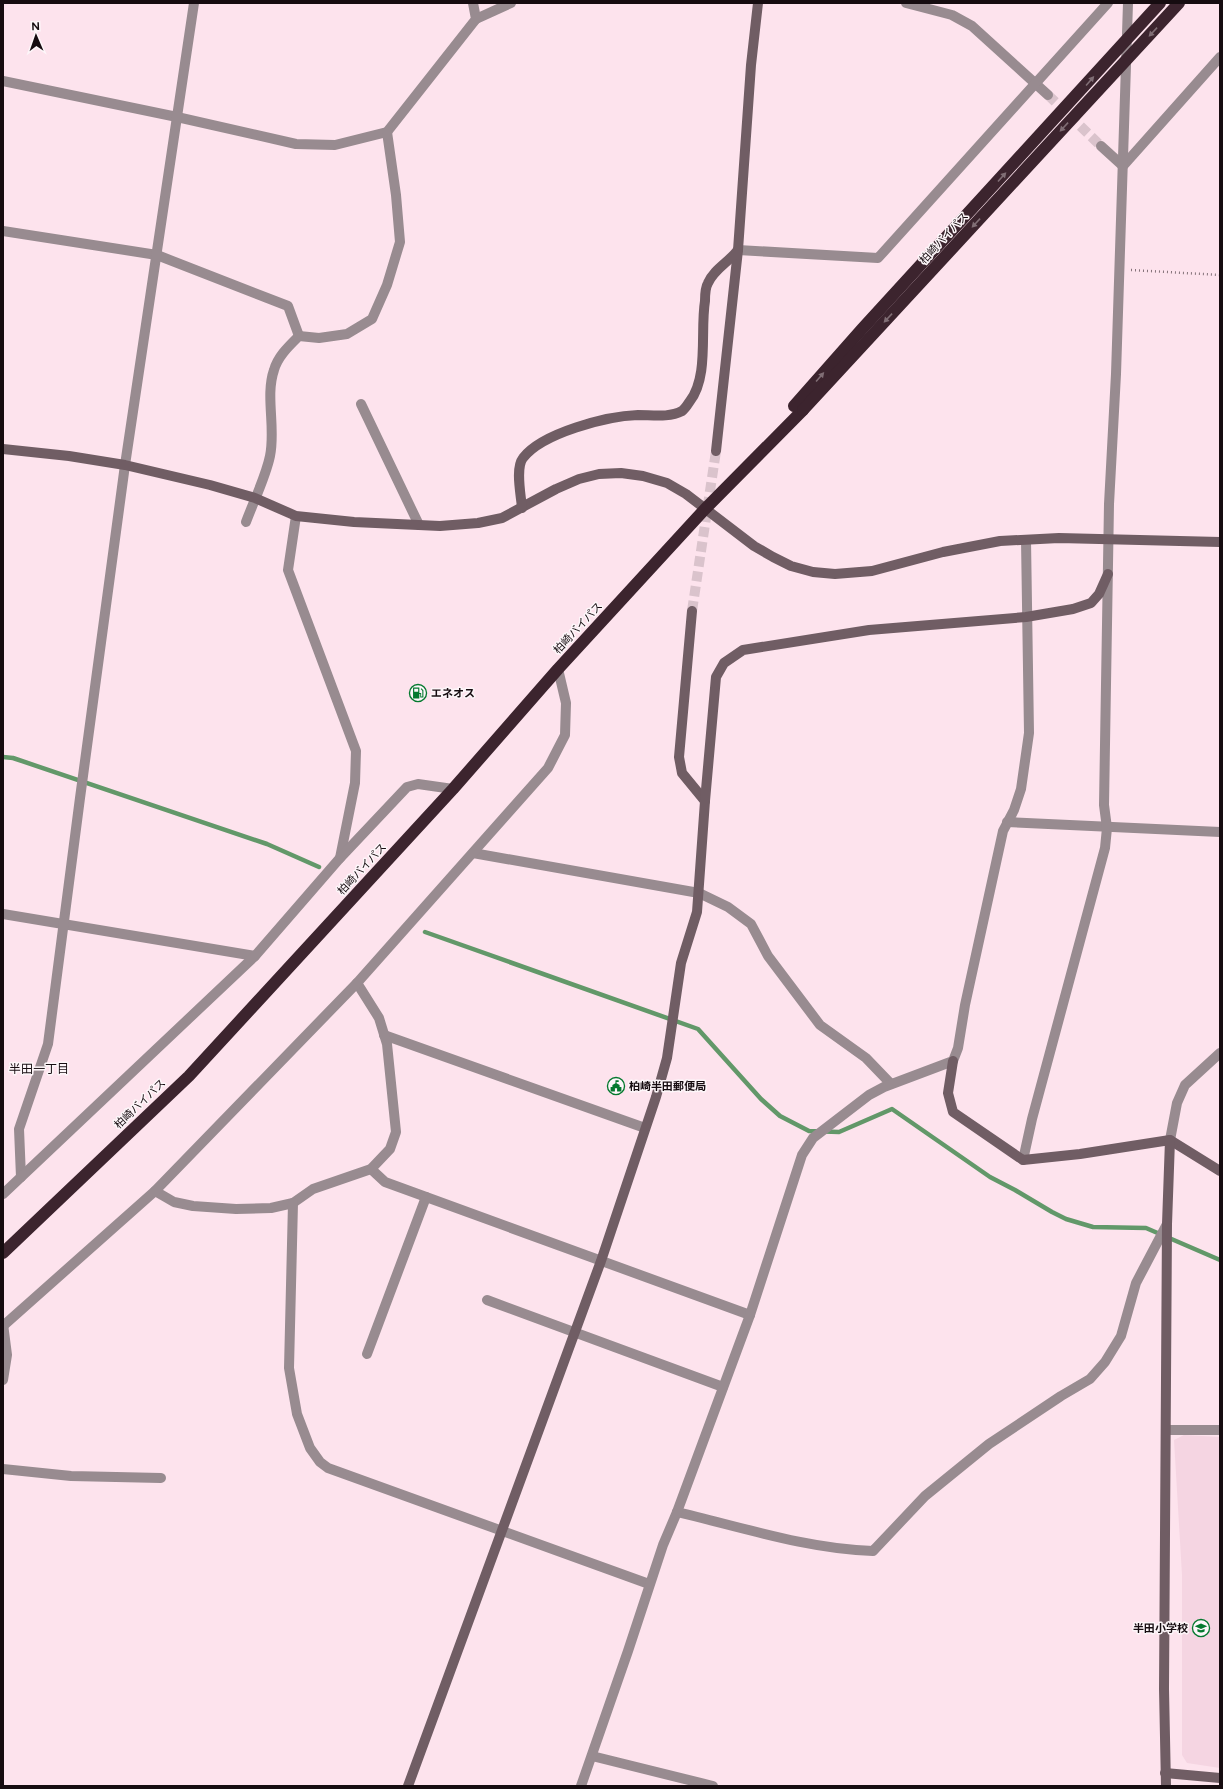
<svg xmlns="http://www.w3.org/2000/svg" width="1223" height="1789" font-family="Figtree,'Noto Sans JP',sans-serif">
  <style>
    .built { fill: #f5d5e2 }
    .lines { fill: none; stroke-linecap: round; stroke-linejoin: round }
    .stream { stroke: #629869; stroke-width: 4.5 }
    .street-tunnel { stroke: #dac3cc; stroke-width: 10; stroke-dasharray: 10 5; stroke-linecap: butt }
    .secondary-tunnel { stroke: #dac3cc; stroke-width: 10; stroke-dasharray: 10 5; stroke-linecap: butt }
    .path { stroke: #847279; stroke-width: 2.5; stroke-dasharray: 1 3; stroke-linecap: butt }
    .street { stroke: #988b90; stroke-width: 10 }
    .secondary { stroke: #705d64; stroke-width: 10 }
    .highway { stroke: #3c242e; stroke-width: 12 }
    .highway-bridge { stroke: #3c242e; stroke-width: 12 }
    .oneway { fill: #806e75 }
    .labels { text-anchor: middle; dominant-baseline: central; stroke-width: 3; stroke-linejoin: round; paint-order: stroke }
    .street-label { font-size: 11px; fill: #160c10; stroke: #fdf6f9 }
    .poi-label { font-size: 11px; font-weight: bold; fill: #160c10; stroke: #fdf6f9; text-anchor: start }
    .neighbourhood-label { font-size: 12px; fill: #160c10; stroke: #fdf6f9 }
  </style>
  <rect width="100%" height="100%" fill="#fde3ed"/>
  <!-- built -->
  <path class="built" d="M 1184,1435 L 1220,1437 L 1220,1768 L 1187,1763 L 1182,1755 L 1182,1575 L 1174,1440 Z"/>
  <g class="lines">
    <!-- stream -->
    <g class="stream">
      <path d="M 3,757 L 13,758 L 267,844 L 319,867"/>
      <path d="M 425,932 L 698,1029 L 761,1099 L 780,1116 L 809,1131 L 839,1132 L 892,1109 L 990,1177 L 1015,1190 L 1052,1212 L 1066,1219 L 1093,1227 L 1146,1228 L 1220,1260"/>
    </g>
    <!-- street-tunnel -->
    <path class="street-tunnel" d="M 1048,95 L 1101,146"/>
    <!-- secondary-tunnel -->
    <path class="secondary-tunnel" d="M 692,611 L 716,451"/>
    <!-- path -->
    <path class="path" d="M 1131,270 L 1220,275"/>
    <!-- street -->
    <g class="street">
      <path d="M 906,3 L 952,15 L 972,26 L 1048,95"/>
      <path d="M 476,19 L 511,3"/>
      <path d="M 3,81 L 177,117 L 296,144 L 335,145 L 387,132 L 476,19 L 473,3"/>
      <path d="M 1101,146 L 1123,166 L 1220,57"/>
      <path d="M 3,231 L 157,255 L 288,306 L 299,336"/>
      <path d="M 738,250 L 878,258 L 1108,3"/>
      <path d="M 361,404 L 419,525"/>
      <path d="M 296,516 L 288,570 L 356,751 L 355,783 L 340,858"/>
      <path d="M 246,522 C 253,503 266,476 270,456 C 276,428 265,396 274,370 C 278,356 289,346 299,336 L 319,338 L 347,334 L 372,319 L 387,285 L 400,242 L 396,195 L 387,132"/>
      <path d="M 1007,822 L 1220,832"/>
      <path d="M 473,853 L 699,893 L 728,907 L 751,924 L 768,956 L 820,1025 L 866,1058 L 891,1084"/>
      <path d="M 3,914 L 255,956"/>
      <path d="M 384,1035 L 645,1128"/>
      <path d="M 1170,1140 L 1177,1103 L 1185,1085 L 1220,1053"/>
      <path d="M 1023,1160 L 1032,1119 L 1105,848 L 1107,828 L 1104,805 L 1109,504 L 1116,374 L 1128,3"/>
      <path d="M 371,1169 L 385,1182 L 750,1315"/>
      <path d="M 21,1177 L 19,1129 L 48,1044 L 80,798 L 125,465 L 194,3"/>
      <path d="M 155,1191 L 174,1202 L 193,1206 L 236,1209 L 271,1208 L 293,1203 L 313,1189 L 371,1169 L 390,1149 L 396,1132 L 387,1044 L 379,1018 L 357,983"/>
      <path d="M 3,1194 L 255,956 L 340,858 L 407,787 L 418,784 L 453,789"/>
      <path d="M 293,1203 L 289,1368 L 297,1414 L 310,1448 L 320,1462 L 328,1468 L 649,1584"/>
      <path d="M 487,1300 L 723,1387"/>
      <path d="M 3,1324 L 7,1355 L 3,1380"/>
      <path d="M 3,1326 L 155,1191 L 357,983 L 548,768 L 565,735 L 566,703 L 558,669"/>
      <path d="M 367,1354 L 426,1197"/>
      <path d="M 1166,1430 L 1220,1430"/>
      <path d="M 3,1469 L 71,1476 L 161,1478"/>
      <path d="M 677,1512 C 741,1527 808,1549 873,1551 L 925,1496 L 989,1444 L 1061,1396 L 1090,1379 L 1105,1362 L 1121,1336 L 1136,1283 L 1167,1224"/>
      <path d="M 592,1756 L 713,1786"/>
      <path d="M 581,1786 L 628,1651 L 663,1545 L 677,1512 L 750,1315 L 802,1155 L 813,1138 L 869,1095 L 884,1087 L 953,1061 L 958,1048 L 965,1005 L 1003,831 L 1014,810 L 1021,789 L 1029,733 L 1026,540"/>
    </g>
    <!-- secondary -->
    <g class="secondary">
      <path d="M 3,449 L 69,456 L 125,465 L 210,485 L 255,498 L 296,516 L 354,522 L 440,526 L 478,523 L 502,518 L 556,489 L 579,479 L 599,474 L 621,473 L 643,476 L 667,483 L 686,494 L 754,546 L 773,557 L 791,566 L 813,572 L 835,574 L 872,571 L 943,552 L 1000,541 L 1059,538 L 1220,542"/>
      <path d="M 716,451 L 738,250 L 751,65 L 758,3"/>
      <path d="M 522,508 C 521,495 515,468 523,458 C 542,433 607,416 638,415 C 652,415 669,418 682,411 C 685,409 688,404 690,401 C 709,376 700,331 705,301 C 705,295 705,288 708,283 C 714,269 729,262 738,250"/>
      <path d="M 692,611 L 679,757 L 682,773 L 705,801"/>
      <path d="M 953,1061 L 948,1093 L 953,1112 L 1023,1160 L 1080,1154 L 1170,1140 L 1220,1171"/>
      <path d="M 1165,1773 L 1220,1778"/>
      <path d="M 408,1786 L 601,1261 L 656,1097 L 667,1058 L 681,963 L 697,912 L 705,801 L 716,677 L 724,663 L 743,650 L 869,630 L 1026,617 L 1073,609 L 1091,603 L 1099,594 L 1108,574"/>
      <path d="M 1166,1786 L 1164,1689 L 1167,1224 L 1170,1140"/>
    </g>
    <!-- highway -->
    <path class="highway" d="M 3,1253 L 189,1076 L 453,789 L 558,669 L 705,509 L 803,410"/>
    <!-- highway-bridge -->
    <g class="highway-bridge">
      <path d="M 794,406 L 862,329 L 1160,3"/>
      <path d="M 803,410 L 1179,3"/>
    </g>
  </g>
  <!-- one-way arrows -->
  <defs><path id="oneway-solid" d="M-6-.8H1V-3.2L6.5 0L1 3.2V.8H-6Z"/></defs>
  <g class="oneway">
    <use href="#oneway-solid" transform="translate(1153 32) rotate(133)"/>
    <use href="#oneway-solid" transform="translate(1090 81) rotate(-49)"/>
    <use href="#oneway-solid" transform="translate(1064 127) rotate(133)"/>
    <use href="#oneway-solid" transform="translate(1002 177) rotate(-48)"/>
    <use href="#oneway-solid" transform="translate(976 223) rotate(133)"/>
    <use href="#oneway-solid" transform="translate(888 318) rotate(133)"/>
    <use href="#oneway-solid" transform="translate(820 377) rotate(-49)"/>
  </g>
  <!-- icons -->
  <defs>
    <g id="fuel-ring" transform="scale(0.9)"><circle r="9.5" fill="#fdf6f9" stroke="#05792f" stroke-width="1.5"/><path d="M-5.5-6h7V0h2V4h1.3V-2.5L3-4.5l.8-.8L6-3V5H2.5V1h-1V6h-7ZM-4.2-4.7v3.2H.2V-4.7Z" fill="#05792f"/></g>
    <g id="civic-ring" transform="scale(0.9)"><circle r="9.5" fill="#fdf6f9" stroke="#05792f" stroke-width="1.5"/><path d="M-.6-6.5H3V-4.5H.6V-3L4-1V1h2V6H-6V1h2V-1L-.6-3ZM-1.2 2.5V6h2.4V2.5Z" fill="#05792f"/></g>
    <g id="school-ring" transform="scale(0.9)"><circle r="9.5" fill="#fdf6f9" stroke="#05792f" stroke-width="1.5"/><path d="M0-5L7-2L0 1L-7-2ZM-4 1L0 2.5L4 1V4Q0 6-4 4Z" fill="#05792f"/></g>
  </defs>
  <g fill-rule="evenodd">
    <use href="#fuel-ring" x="418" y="693"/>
    <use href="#civic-ring" x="616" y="1086"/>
    <use href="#school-ring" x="1201" y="1628"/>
  </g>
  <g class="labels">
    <!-- street labels -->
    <g class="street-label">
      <text transform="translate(944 238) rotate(-47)">柏崎バイパス</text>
      <text transform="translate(578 628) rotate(-47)">柏崎バイパス</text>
      <text transform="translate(362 869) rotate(-47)">柏崎バイパス</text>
      <text transform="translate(140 1104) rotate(-44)">柏崎バイパス</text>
    </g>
    <!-- poi labels -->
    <g class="poi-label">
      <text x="431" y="693">エネオス</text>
      <text x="629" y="1086">柏崎半田郵便局</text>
      <text x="1188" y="1628" text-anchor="end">半田小学校</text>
    </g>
    <!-- neighbourhood labels -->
    <g class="neighbourhood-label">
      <text x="39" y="1069">半田一丁目</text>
    </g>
  </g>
  <!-- border -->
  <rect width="1223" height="1789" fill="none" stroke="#160c10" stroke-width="8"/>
  <!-- north arrow -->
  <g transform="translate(36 36) rotate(358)" stroke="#fdf6f9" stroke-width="3" paint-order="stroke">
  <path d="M0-3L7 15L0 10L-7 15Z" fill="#160c10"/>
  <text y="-6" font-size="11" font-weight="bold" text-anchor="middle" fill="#160c10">N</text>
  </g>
</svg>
